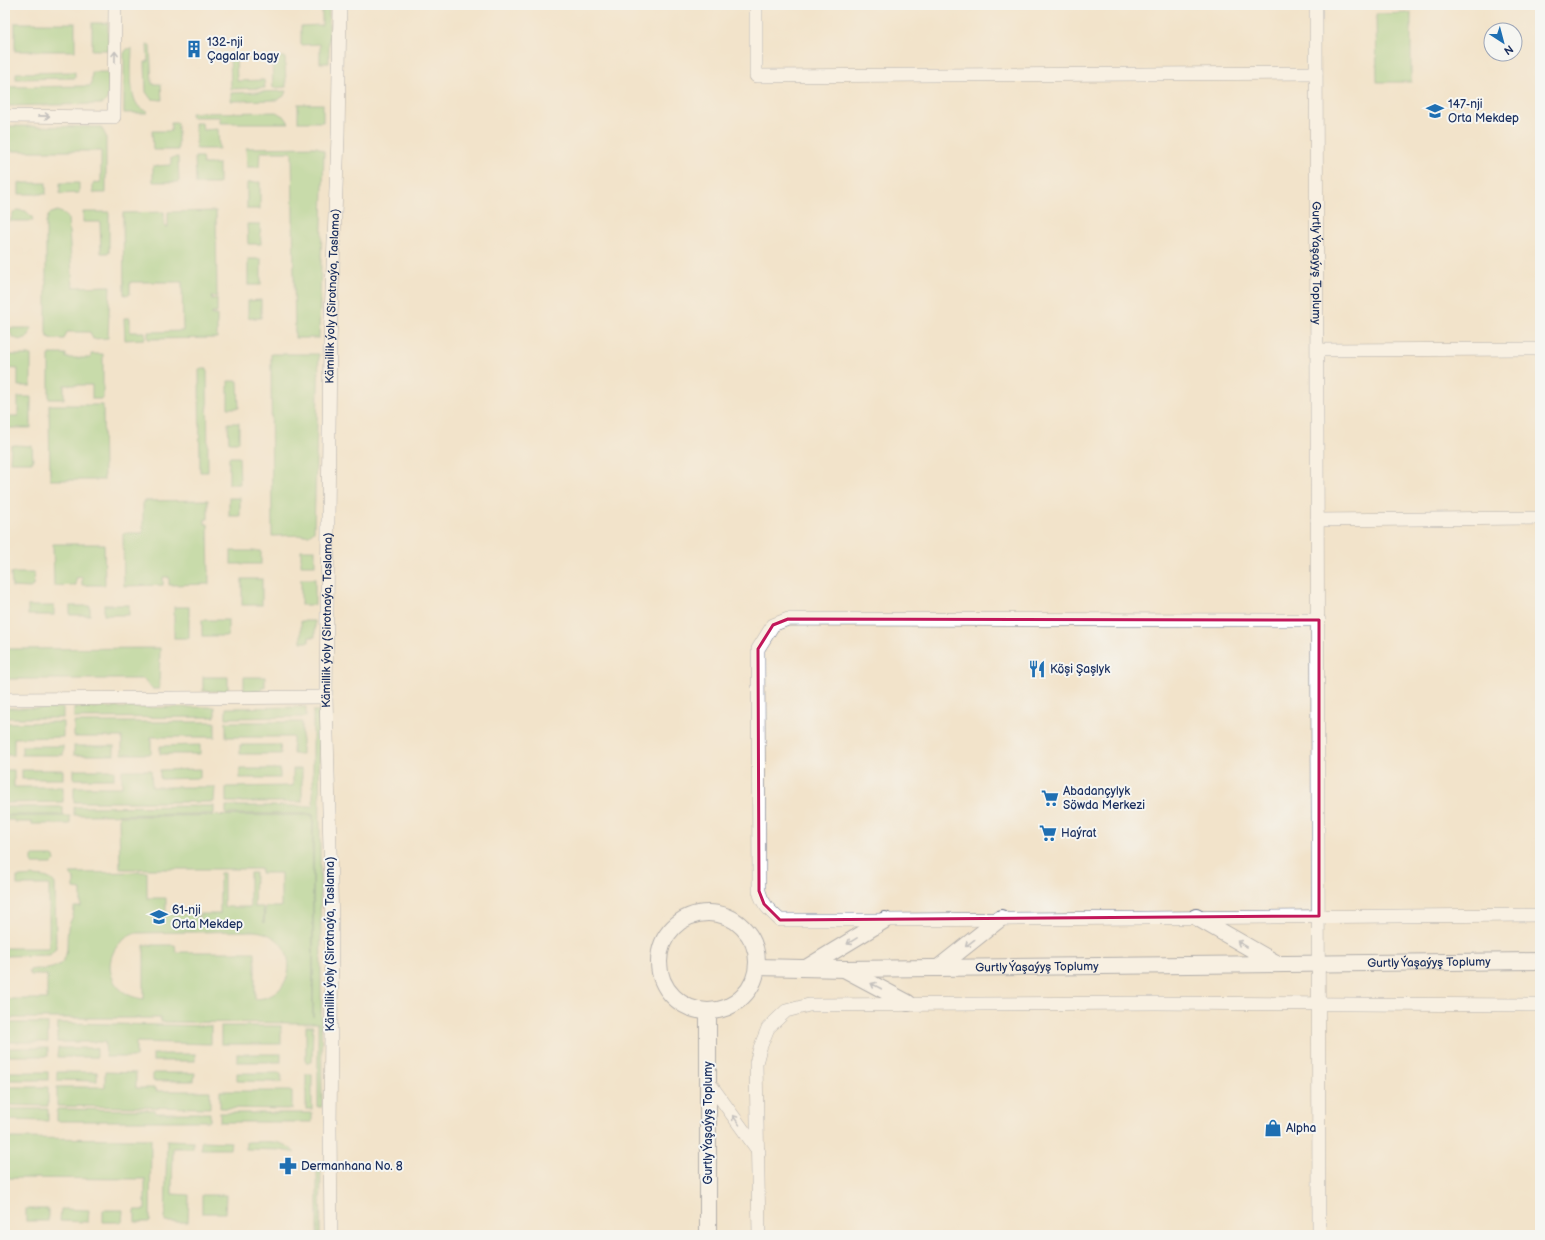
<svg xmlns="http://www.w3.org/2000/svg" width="1545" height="1240" font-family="'Balsamiq Sans',sans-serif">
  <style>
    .green { fill: #96d084; stroke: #588071; fill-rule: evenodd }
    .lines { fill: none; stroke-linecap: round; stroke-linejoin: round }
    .minor-casing { stroke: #666e84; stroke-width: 14 }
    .tertiary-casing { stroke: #666e84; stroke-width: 18 }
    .minor { stroke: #fff; stroke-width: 13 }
    .tertiary { stroke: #fff; stroke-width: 16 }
    .oneway { stroke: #8d97ae }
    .marked { fill: none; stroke: #c2185b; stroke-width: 3; stroke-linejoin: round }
    .labels { text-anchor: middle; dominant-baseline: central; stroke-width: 4; stroke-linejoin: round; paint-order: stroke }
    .poi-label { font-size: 12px; fill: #1b2f5e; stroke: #f6f6f2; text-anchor: start }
    .street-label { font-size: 12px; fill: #1b2f5e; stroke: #f6f6f2 }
  </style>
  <rect width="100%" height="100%" fill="#f6f6f2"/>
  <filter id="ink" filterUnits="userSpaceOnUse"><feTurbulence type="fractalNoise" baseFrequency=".025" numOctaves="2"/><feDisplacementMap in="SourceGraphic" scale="8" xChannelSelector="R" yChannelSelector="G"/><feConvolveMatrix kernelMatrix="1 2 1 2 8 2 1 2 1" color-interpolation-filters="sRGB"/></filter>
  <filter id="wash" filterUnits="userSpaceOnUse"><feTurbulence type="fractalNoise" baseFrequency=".012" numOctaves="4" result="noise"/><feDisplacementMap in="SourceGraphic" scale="16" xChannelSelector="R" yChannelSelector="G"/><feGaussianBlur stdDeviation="0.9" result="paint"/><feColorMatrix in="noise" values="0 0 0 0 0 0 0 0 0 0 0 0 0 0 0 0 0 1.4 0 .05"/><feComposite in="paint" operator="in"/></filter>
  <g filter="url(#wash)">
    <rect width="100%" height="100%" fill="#f2e3ca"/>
    <!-- green -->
    <g class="green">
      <path d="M 322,5 L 329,5 L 329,63 L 320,63 L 320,44 L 301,45 L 301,26 L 322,25 Z"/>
      <path d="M 1411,13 L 1411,82 L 1377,82 L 1376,14 Z"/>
      <rect x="15" y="23" width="60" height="28"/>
      <rect x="92" y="23" width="16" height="27"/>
      <path d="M 147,45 L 150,45 L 152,84 L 161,84 L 162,100 L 151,99 L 146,92 L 145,62 L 148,62 Z"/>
      <path d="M 132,48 C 132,64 126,108 147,111 L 147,113 L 124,113 L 124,53 L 127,49 Z"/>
      <path d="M 230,55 L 236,55 L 237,81 L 264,80 L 265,88 L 231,89 Z"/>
      <path d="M 272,57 L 285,57 L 286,87 L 273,88 Z"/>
      <path d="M 75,72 L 75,78 L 16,79 L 16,73 Z"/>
      <path d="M 92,72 L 108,72 C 108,81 112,99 102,104 L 5,106 L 5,87 L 91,86 Z"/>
      <path d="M 286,91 L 284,96 L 277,100 L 231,101 L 231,93 Z"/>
      <rect x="298" y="104" width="25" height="18"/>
      <path d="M 276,112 L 285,117 L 289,123 L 220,123 L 220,117 L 191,117 L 191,113 Z"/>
      <path d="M 171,123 L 178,123 L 178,150 L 153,150 L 152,131 L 171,131 Z"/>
      <path d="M 195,123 L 202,123 L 203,130 L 218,129 L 219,149 L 196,149 Z"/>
      <path d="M 5,126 L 101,127 L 106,136 L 106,193 L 93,193 L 93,183 L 101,182 L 101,151 L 5,151 Z"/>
      <path d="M 317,147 L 324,151 L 319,338 L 295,338 L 292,152 L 260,152 L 259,167 L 247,167 L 246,148 Z"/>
      <path d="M 178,157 L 179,182 L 153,182 L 153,166 L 171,165 L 171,158 Z"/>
      <path d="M 195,157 L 202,157 L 203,164 L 219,164 L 219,184 L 196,184 Z"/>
      <path d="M 260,182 L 260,209 L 247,209 L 247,183 Z"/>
      <rect x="19" y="183" width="27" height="11"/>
      <path d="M 60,183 L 79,183 L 79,193 L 60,194 Z"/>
      <path d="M 17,210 L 26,211 L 32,217 L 33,221 L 10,221 L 13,213 Z"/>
      <path d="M 57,211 L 65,214 L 68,218 L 73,287 L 110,286 L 108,338 L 93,339 L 90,332 L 67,332 L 64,339 L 53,339 L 48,337 L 46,333 L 46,222 L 49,214 Z"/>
      <path d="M 216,211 L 217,296 L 211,297 L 212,299 L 217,298 L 217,313 L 212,313 L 212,315 L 217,315 L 217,338 L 148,339 L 148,332 L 183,331 L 182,282 L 130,282 L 130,294 L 124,295 L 123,213 L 164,212 L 164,226 L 168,227 L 168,212 Z"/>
      <path d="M 83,212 L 109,212 L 109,253 L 101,253 L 100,222 L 83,222 Z"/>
      <path d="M 247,224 L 260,224 L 261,244 L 248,244 Z"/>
      <rect x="248" y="259" width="13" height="26"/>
      <path d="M 261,300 L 261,318 L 248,318 L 248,301 Z"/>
      <path d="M 124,318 L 130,318 L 130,332 L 145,332 L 145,339 L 125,340 Z"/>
      <path d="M 9,328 L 32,328 L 28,337 L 20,340 L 12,337 Z"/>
      <path d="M 49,354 L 66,354 L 66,358 L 91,358 L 91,354 L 103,354 L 103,399 L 92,399 L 92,385 L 64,385 L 64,399 L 49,399 Z"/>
      <path d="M 271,354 L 319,354 L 314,531 L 309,535 L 272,536 Z"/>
      <path d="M 5,355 L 31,355 L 31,386 L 18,386 L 18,369 L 5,368 Z"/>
      <path d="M 199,369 L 207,369 L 208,472 L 200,472 Z"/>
      <path d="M 228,381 L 238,381 L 239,408 L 228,408 Z"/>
      <path d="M 18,397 L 31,397 L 31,428 L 5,428 L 5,416 L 18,416 Z"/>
      <path d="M 49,405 L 103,405 L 104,480 L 50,480 Z"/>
      <path d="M 228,423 L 239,423 L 239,442 L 229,442 Z"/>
      <path d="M 15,445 L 32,446 L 33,462 L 10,462 L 11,446 Z"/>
      <path d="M 229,457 L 239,457 L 240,484 L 229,484 Z"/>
      <rect x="229" y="498" width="11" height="18"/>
      <path d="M 208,500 L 208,519 L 205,519 L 205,524 L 208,524 L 209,584 L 169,585 L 169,577 L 163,577 L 163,585 L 124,586 L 123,533 L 143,533 L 143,501 Z"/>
      <path d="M 53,544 L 104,544 L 105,585 L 82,585 L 82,577 L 76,578 L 76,585 L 54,586 Z"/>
      <rect x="301" y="550" width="14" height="15"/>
      <rect x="231" y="551" width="30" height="13"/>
      <path d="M 11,573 L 34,573 L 33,586 L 30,588 L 12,587 Z"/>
      <rect x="242" y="579" width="20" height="26"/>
      <rect x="301" y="579" width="14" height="26"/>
      <rect x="104" y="605" width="25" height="10"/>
      <rect x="28" y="606" width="26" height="9"/>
      <rect x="70" y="606" width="20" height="9"/>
      <rect x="174" y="607" width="15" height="31"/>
      <rect x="202" y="620" width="26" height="16"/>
      <path d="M 301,621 L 315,621 L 315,637 L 309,637 L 309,642 L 301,642 Z"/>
      <path d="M 160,648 L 159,689 L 152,689 L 144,679 L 5,679 L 5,649 Z"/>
      <rect x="203" y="677" width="25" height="14"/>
      <path d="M 244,677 L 265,677 L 265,687 L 262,687 L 262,691 L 244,691 Z"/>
      <path d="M 215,707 L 215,717 L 74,718 L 74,708 Z"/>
      <path d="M 306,707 L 306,717 L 226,718 L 226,708 Z"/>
      <rect x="5" y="708" width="58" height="10"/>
      <path d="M 313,711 L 319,711 L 322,1107 L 318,1107 L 318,1023 L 161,1022 L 161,1018 L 5,1018 L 5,999 L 47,999 L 47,975 L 31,975 L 29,972 L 30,970 C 36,968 42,970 48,969 C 73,964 65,945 68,928 C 70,920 74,918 74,907 L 81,907 L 81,890 L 74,889 L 74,879 L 70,873 L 147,872 L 147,898 L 166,898 L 166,914 L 197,914 L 198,924 L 200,923 L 199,914 L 220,914 L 220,873 L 224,873 L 224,907 L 250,907 L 250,873 L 255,873 L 254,907 L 263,907 L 264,923 L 265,907 L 281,907 L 281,873 L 261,873 L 261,869 L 120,869 L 119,816 L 313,815 L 313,1017 L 313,814 L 226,814 L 226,806 L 313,806 ZM 255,931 C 301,936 299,998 255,999 L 255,952 L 176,952 L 175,945 L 144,945 L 144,999 C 103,995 98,947 136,933 Z"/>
      <path d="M 63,722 L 63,737 L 14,738 L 14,755 L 5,755 L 5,723 Z"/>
      <path d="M 74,722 L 215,722 L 215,737 L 151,737 L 151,754 L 122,754 L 122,737 L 74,737 Z"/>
      <path d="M 226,722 L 302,722 L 302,754 L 293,754 L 293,737 L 226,737 Z"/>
      <path d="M 200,745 L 200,754 L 160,754 L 160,746 Z"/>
      <path d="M 240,745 L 280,745 L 281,754 L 240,754 Z"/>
      <rect x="22" y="746" width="41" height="9"/>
      <rect x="74" y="746" width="40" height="9"/>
      <path d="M 200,769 L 200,778 L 160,779 L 160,770 Z"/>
      <rect x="240" y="769" width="40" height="9"/>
      <path d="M 293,769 L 302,769 L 302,802 L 226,802 L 226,787 L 293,786 Z"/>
      <path d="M 5,770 L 14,770 L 14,787 L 63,787 L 63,802 L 5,803 Z"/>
      <rect x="22" y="770" width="41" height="9"/>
      <rect x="74" y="770" width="40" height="9"/>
      <path d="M 122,770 L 151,770 L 152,787 L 215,787 L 214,802 L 74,802 L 74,787 L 122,787 Z"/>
      <path d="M 214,806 L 214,814 L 74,815 L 74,807 Z"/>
      <rect x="5" y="807" width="58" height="8"/>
      <path d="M 5,816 L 70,816 L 70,824 L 32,824 L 32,822 L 15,822 L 15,820 L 5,820 Z"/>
      <path d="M 32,856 L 52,856 L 54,857 L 55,861 L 52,864 L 32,864 Z"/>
      <path d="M 17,877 C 28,877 49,873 55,884 L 56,948 L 50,955 L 5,956 L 5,948 L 49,948 L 49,885 L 17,885 Z"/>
      <rect x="5" y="1023" width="43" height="19"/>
      <path d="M 58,1023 L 211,1026 L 211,1044 L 136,1042 L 136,1057 L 106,1057 L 105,1042 L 57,1042 Z"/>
      <rect x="221" y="1026" width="60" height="18"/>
      <path d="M 306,1026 L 313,1026 L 312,1062 L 306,1062 Z"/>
      <rect x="9" y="1048" width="39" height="8"/>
      <path d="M 58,1048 L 97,1048 L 97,1057 L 57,1057 Z"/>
      <rect x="153" y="1054" width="42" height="7"/>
      <rect x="237" y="1054" width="44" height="8"/>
      <rect x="9" y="1072" width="39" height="8"/>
      <path d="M 57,1072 L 97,1072 L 97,1081 L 57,1080 Z"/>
      <path d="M 105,1072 L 136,1073 L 136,1088 L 156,1088 L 156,1091 L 210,1091 L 210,1108 L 57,1106 L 57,1087 L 105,1087 Z"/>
      <path d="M 153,1073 L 195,1073 L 194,1081 L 153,1081 Z"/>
      <path d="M 237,1073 L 281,1073 L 281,1082 L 237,1081 Z"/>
      <rect x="306" y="1074" width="6" height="35"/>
      <path d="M 5,1087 L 48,1087 L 48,1106 L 5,1105 Z"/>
      <path d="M 220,1091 L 292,1091 L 292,1109 L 220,1108 Z"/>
      <path d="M 5,1109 L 48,1109 L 48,1121 L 5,1120 Z"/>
      <path d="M 57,1109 L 155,1110 L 156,1113 L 210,1113 L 210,1121 L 57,1121 Z"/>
      <rect x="220" y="1113" width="92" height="9"/>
      <path d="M 5,1138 L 151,1139 L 150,1222 L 135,1222 L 135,1210 L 145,1210 L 145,1179 L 5,1178 Z"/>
      <path d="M 167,1140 L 193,1141 L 193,1148 L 173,1148 L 172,1194 L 189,1195 L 188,1222 L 165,1222 Z"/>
      <path d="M 201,1141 L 231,1142 L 230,1149 L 201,1149 Z"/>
      <path d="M 246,1142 C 263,1142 283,1138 295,1153 L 280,1150 L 246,1149 Z"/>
      <path d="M 317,1167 L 321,1167 L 320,1235 L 317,1235 Z"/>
      <path d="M 202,1195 L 226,1195 L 225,1213 L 202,1213 Z"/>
      <rect x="26" y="1209" width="22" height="12"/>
      <path d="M 61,1209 L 89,1210 L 88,1222 L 60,1221 Z"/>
      <path d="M 103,1210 L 123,1210 L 122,1222 L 103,1222 Z"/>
    </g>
  </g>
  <g filter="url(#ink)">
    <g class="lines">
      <!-- minor casing -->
      <g class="minor-casing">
        <g id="minor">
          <path d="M 756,5 L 756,76 L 1316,73"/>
          <path id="s1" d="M 1316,5 L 1319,1235"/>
          <path d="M 5,116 L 114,117 L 115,5"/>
          <path d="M 1318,350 L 1540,349"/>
          <path d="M 1317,520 L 1540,518"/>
          <path d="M 1319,620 L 788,619 L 773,625 L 758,649 L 759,891 C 762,904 770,911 780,920 L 885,920 L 1540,915"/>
          <path d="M 5,699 L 326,697"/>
          <path d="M 708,1081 L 759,1152"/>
          <path id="s2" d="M 331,1235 L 330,1130 L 332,925 L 326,697 L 330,343 L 338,137 L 340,5"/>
          <path d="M 759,1235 L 756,1063 L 760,1048 L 768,1028 L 786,1011 L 809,1005 L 1156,1003 L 1540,1005"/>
        </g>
      </g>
      <!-- tertiary casing -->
      <g class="tertiary-casing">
        <g id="tertiary">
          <circle cx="708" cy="962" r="49"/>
          <path d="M 1196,917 L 1276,963"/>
          <path id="s3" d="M 757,967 L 845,969 L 1540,961"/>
          <path d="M 806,968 L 885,920"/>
          <path d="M 938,968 L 1001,918"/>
          <path d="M 846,970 L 908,1003"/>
          <path d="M 708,1235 L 708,1011"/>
        </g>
      </g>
      <!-- minor -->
      <use href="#minor" class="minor"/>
      <!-- tertiary -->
      <use href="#tertiary" class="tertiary"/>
    </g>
    <!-- one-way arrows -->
    <defs><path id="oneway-shaft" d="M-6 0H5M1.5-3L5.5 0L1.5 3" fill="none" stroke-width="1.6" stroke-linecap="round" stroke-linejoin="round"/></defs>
    <g class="oneway">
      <use href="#oneway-shaft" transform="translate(115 57) rotate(-89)"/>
      <use href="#oneway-shaft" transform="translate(44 116) rotate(1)"/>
      <use href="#oneway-shaft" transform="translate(852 941) rotate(149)"/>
      <use href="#oneway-shaft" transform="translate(970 943) rotate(142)"/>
      <use href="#oneway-shaft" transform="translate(1242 944) rotate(-150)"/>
      <use href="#oneway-shaft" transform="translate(876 986) rotate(-152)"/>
      <use href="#oneway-shaft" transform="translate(736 1120) rotate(-126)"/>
    </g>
  </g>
  <!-- marked area -->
  <path d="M0 0H1545V1240H0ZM 788,619 L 1319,620 L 1319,916 L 780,920 L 764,904 L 759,891 L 758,649 L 773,625 Z" fill="#f2e3ca" fill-opacity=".55" fill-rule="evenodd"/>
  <path class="marked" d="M 788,619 L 1319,620 L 1319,916 L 780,920 L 764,904 L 759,891 L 758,649 L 773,625 Z"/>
  <!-- icons -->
  <defs>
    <g id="building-bare" transform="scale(1.38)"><path d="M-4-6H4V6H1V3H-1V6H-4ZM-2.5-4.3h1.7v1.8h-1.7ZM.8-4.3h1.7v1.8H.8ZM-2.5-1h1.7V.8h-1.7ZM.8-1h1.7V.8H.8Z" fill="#1f6fb2" stroke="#f6f6f2" stroke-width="2.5" paint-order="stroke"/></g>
    <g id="school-bare" transform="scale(1.38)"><path d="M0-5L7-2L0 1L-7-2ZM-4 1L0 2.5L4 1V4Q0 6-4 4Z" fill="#1f6fb2" stroke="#f6f6f2" stroke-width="2.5" paint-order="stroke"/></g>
    <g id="restaurant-bare" transform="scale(1.38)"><path d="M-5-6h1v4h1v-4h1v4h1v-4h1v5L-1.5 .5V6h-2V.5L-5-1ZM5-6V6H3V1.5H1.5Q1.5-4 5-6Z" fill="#1f6fb2" stroke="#f6f6f2" stroke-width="2.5" paint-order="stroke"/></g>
    <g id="supermarket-bare" transform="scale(1.38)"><path d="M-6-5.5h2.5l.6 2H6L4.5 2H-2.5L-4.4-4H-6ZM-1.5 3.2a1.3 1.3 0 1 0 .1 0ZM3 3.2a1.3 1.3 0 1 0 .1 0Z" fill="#1f6fb2" stroke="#f6f6f2" stroke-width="2.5" paint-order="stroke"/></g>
    <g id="shop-bare" transform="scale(1.38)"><path d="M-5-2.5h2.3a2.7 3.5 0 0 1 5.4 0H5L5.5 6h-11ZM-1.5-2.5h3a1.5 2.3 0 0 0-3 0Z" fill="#1f6fb2" stroke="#f6f6f2" stroke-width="2.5" paint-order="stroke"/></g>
    <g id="pharmacy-bare" transform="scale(1.38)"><path d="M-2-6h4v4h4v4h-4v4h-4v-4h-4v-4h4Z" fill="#1f6fb2" stroke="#f6f6f2" stroke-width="2.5" paint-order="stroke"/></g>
  </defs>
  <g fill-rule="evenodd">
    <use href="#building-bare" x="194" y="49"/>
    <use href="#school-bare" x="1435" y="111"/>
    <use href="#restaurant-bare" x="1037" y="669"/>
    <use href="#supermarket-bare" x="1050" y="798"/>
    <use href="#supermarket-bare" x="1048" y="833"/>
    <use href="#school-bare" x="159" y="917"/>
    <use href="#shop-bare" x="1273" y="1128"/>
    <use href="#pharmacy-bare" x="288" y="1166"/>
  </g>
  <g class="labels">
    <!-- poi labels -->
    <g class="poi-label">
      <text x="207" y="42">132-nji<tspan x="207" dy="14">Çagalar bagy</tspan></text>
      <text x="1448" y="104">147-nji<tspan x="1448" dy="14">Orta Mekdep</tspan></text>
      <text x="1050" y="669">Köşi Şaşlyk</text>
      <text x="1063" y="791">Abadançylyk<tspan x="1063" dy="14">Söwda Merkezi</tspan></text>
      <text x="1061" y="833">Haýrat</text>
      <text x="172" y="910">61-nji<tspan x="172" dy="14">Orta Mekdep</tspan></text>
      <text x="1286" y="1128">Alpha</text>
      <text x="301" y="1166">Dermanhana No. 8</text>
    </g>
    <!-- street labels -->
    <g class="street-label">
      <text stroke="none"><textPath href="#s1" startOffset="258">Gurtly Ýaşaýyş Toplumy</textPath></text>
      <text stroke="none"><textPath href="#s2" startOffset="939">Kämillik ýoly (Sirotnaýa, Taslama)</textPath></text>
      <text stroke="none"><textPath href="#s2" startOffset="615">Kämillik ýoly (Sirotnaýa, Taslama)</textPath></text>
      <text transform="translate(330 944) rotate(-90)">Kämillik ýoly (Sirotnaýa, Taslama)</text>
      <text stroke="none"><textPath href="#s3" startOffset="672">Gurtly Ýaşaýyş Toplumy</textPath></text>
      <text stroke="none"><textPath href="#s3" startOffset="280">Gurtly Ýaşaýyş Toplumy</textPath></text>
      <text transform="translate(708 1123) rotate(-90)">Gurtly Ýaşaýyş Toplumy</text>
    </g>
  </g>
  <!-- margin -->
  <rect width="1545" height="1240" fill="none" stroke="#f6f6f2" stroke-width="20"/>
  <!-- north arrow -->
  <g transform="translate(1503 42) rotate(144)"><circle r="19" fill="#f6f6f2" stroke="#9ea6b7"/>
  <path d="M0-3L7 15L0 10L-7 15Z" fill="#1f6fb2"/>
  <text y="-6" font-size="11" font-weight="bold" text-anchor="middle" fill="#1b2f5e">N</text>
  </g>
</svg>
